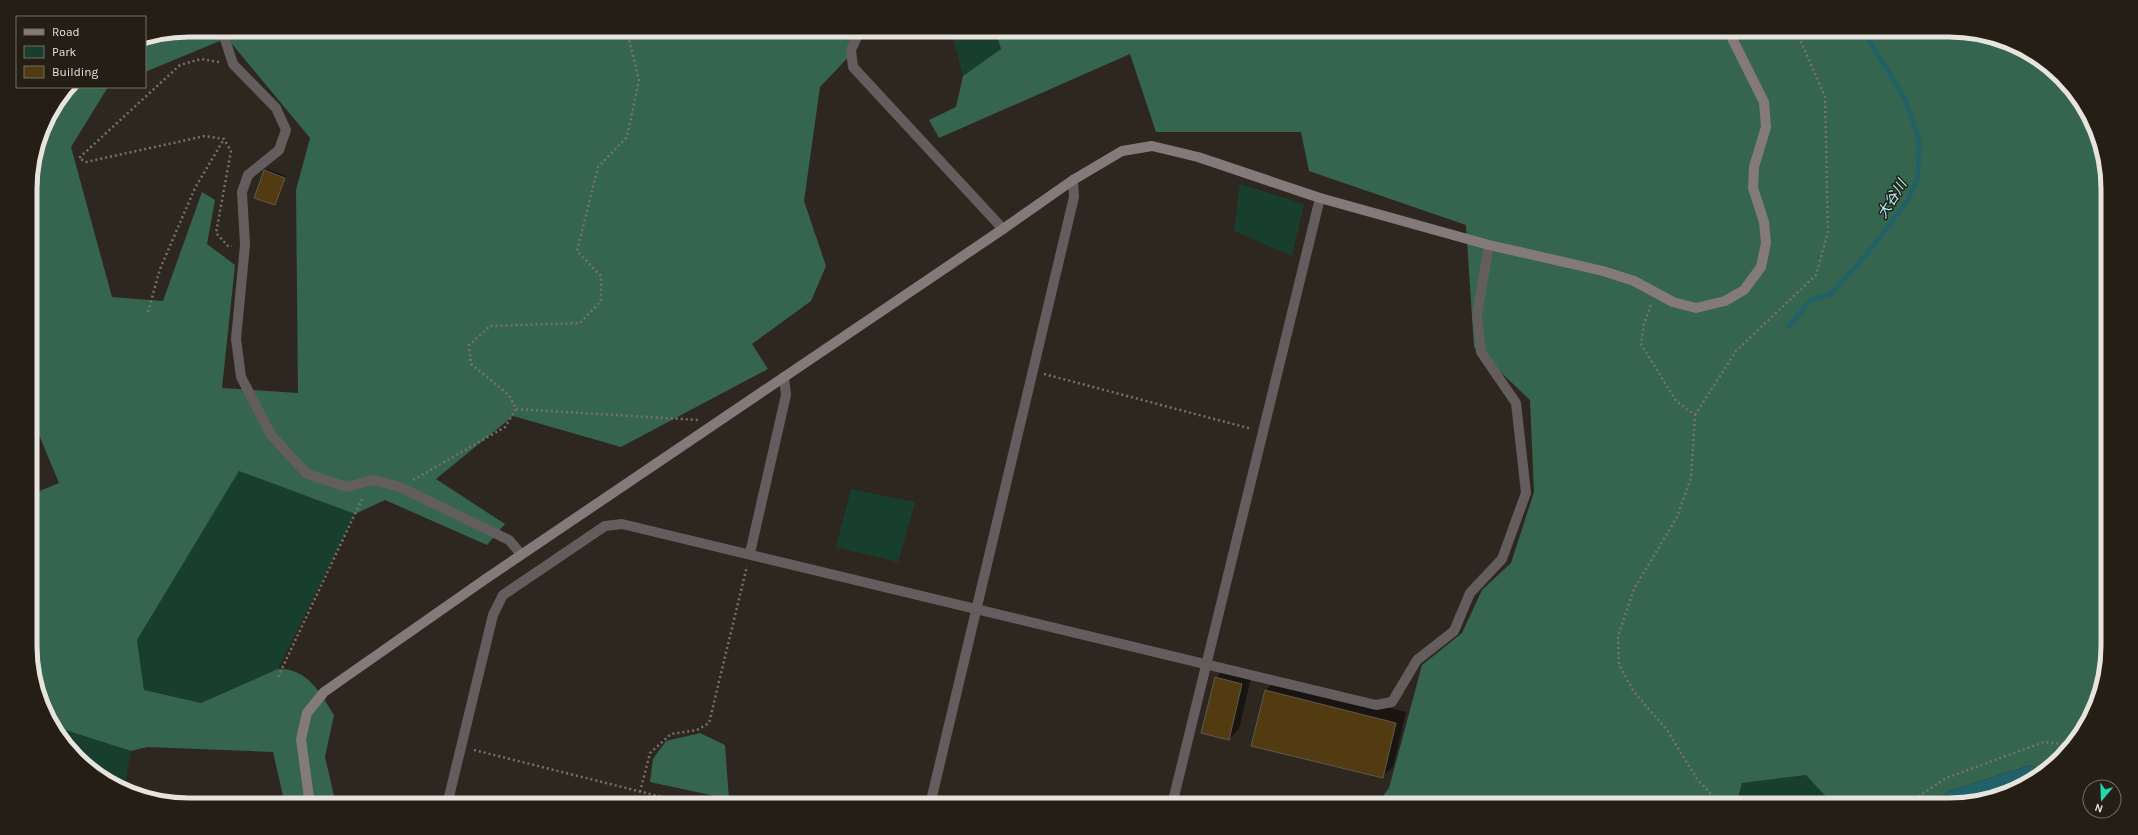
<svg xmlns="http://www.w3.org/2000/svg" width="2138" height="835" font-family="Karla,'Noto Sans JP',sans-serif">
  <style>
    .green { fill: #183f2e }
    .forest { fill: #35654e }
    .water { fill: #216168 }
    .shadow { fill: #0007 }
    .lines { fill: none; stroke-linecap: round; stroke-linejoin: round }
    .stream { stroke: #216168; stroke-width: 4.5 }
    .building { fill: #523a11; stroke: #60594f }
    .path { stroke: #767169; stroke-width: 2.5; stroke-dasharray: 2 3; stroke-linecap: butt }
    .street { stroke: #635d5d; stroke-width: 10 }
    .secondary { stroke: #847a7a; stroke-width: 10 }
    .labels { text-anchor: middle; dominant-baseline: central; stroke-width: 3; stroke-linejoin: round; paint-order: stroke }
    .water-label { font-size: 14px; font-style: italic; fill: #a7f4fc; stroke: #241e15 }
    .rim { fill: none; stroke: #e7e3dd; stroke-width: 5 }
  </style>
  <rect width="100%" height="100%" fill="#2e271f"/>
  <!-- green -->
  <g class="green">
    <path d="M 951,30 L 995,30 L 1001,49 L 963,76 Z"/>
    <path d="M 1240,184 L 1304,204 L 1292,256 L 1234,231 Z"/>
    <path d="M 239,471 L 355,514 L 278,669 L 201,703 L 144,690 L 137,640 Z"/>
    <path d="M 851,489 L 915,502 L 898,562 L 836,547 Z"/>
    <path d="M 53,726 L 131,751 L 124,790 C 91,773 74,757 53,726 Z"/>
    <path d="M 1807,775 L 1834,805 L 1736,805 L 1742,783 Z"/>
  </g>
  <!-- forest -->
  <g class="forest">
    <path d="M 189,30 L 864,30 L 858,47 L 820,87 L 804,201 L 826,266 L 811,301 L 752,344 L 768,369 L 621,447 L 513,416 L 436,479 L 505,524 L 487,545 L 385,500 L 355,514 L 239,471 L 137,640 L 144,690 L 201,703 L 278,669 C 308,668 320,693 334,715 L 325,757 L 335,800 L 331,805 L 285,805 L 273,752 L 147,747 L 131,751 L 53,726 L 46,716 L 33,677 L 32,494 L 59,483 L 32,418 L 30,179 L 46,119 L 71,87 L 108,87 L 71,147 L 112,297 L 163,301 L 202,192 L 215,200 L 207,244 L 235,265 L 222,388 L 298,393 L 296,190 L 310,138 L 227,38 L 145,72 L 145,39 Z"/>
    <path d="M 995,30 L 1949,30 L 2000,39 L 2046,63 L 2075,92 L 2096,128 L 2107,168 L 2108,646 C 2105,662 2105,681 2099,697 C 2090,724 2061,764 2036,777 L 2043,772 L 2031,765 L 1949,791 L 1930,805 L 1834,805 L 1806,775 L 1742,783 L 1736,805 L 1376,805 L 1389,788 L 1422,665 L 1462,633 L 1482,590 L 1511,563 L 1534,492 L 1530,400 L 1474,347 L 1466,225 L 1309,171 L 1301,132 L 1156,132 L 1130,54 L 939,138 L 929,120 L 956,107 L 963,76 L 1001,49 Z"/>
    <path d="M 700,733 L 725,745 L 729,799 L 650,782 L 653,759 L 666,741 Z"/>
  </g>
  <!-- water -->
  <path class="water" d="M 2031,765 L 2044,773 L 2000,796 L 1959,805 L 1930,805 L 1949,791 Z"/>
  <!-- shadow -->
  <g class="shadow">
    <path d="M 267,169 L 286,176 L 275,204 L 265,171 Z"/>
    <path d="M 1226,667 L 1252,674 L 1239,729 L 1229,739 L 1216,678 Z"/>
    <path d="M 1276,680 L 1406,712 L 1393,767 L 1382,777 L 1252,745 L 1266,690 Z"/>
  </g>
  <g class="lines">
    <!-- stream -->
    <path class="stream" d="M 1788,327 L 1811,300 L 1831,294 L 1870,250 L 1908,200 L 1918,177 L 1919,139 L 1905,99 L 1863,30"/>
  </g>
  <!-- building -->
  <g class="building">
    <path d="M 264,170 L 285,178 L 275,205 L 254,198 Z"/>
    <path d="M 1215,677 L 1242,684 L 1229,740 L 1201,733 Z"/>
    <path d="M 1265,690 L 1396,723 L 1383,778 L 1251,746 Z"/>
  </g>
  <g class="lines">
    <!-- path -->
    <g class="path">
      <path d="M 219,62 L 201,59 L 180,65 L 79,158 L 86,162 L 205,136 L 224,139 L 231,151 L 216,233 L 228,246 L 232,246"/>
      <path d="M 1651,305 L 1644,324 L 1641,344 L 1676,401 L 1695,415 L 1691,478 L 1677,517 L 1634,589 L 1618,636 L 1619,665 L 1634,692 L 1667,730 L 1697,779 L 1713,796 L 1718,805"/>
      <path d="M 148,312 L 160,269 L 195,188 L 224,139"/>
      <path d="M 1044,374 L 1252,429"/>
      <path d="M 516,409 L 698,420"/>
      <path d="M 1695,415 L 1736,351 L 1816,275 L 1828,232 L 1825,97 L 1796,30"/>
      <path d="M 413,480 L 505,427 L 516,409 L 509,395 L 471,364 L 469,345 L 490,326 L 580,323 L 601,301 L 601,276 L 577,251 L 598,167 L 627,137 L 639,80 L 628,35 L 629,30"/>
      <path d="M 278,677 L 363,497"/>
      <path d="M 474,750 L 694,805"/>
      <path d="M 640,792 L 650,753 L 671,734 L 697,730 L 709,723 L 747,566"/>
      <path d="M 1906,805 L 1946,778 L 2044,742 L 2073,745"/>
    </g>
    <!-- street -->
    <g class="street">
      <path d="M 222,30 L 233,64 L 276,108 L 286,130 L 279,150 L 248,175 L 242,192 L 245,245 L 236,339 L 241,377 L 271,435 L 307,474 L 347,487 L 373,480 L 400,487 L 509,540 L 521,554"/>
      <path d="M 860,30 L 851,50 L 853,67 L 1003,229"/>
      <path d="M 750,553 L 786,395 L 784,377"/>
      <path d="M 447,805 L 493,615 L 503,595 L 605,526 L 622,524 L 1376,705 L 1392,702 L 1417,660 L 1454,631 L 1470,593 L 1502,559 L 1526,493 L 1516,403 L 1481,352 L 1477,315 L 1489,245"/>
      <path d="M 930,805 L 1074,197 L 1073,180"/>
      <path d="M 1172,805 L 1320,198"/>
    </g>
    <!-- secondary -->
    <path class="secondary" d="M 310,805 L 301,739 L 307,713 L 324,692 L 487,578 L 1003,229 L 1073,180 L 1122,151 L 1152,146 L 1198,157 L 1320,198 L 1489,245 L 1603,271 L 1634,281 L 1673,302 L 1696,308 L 1725,301 L 1744,290 L 1761,267 L 1766,243 L 1764,222 L 1753,188 L 1754,167 L 1766,127 L 1764,102 L 1728,30"/>
  </g>
  <g class="labels">
    <!-- water labels -->
    <g class="water-label">
      <text transform="translate(1892 199) rotate(-58)">大谷川</text>
    </g>
  </g>
  <!-- crop -->
  <path d="M0 0H2138V835H0ZM189 37H1949A152 152 0 0 1 2101 189V646A152 152 0 0 1 1949 798H189A152 152 0 0 1 37 646V189A152 152 0 0 1 189 37Z" fill="#241e15" fill-rule="evenodd"/>
  <path class="rim" d="M189 37H1949A152 152 0 0 1 2101 189V646A152 152 0 0 1 1949 798H189A152 152 0 0 1 37 646V189A152 152 0 0 1 189 37Z"/>
  <!-- legend -->
  <rect x="16" y="16" width="130" height="72" fill="#241e15" stroke="#726d65"/>
  <rect x="24" y="29" width="20" height="6" fill="#847a7a" stroke="#726d65"/>
  <text x="52" y="36" font-size="12" fill="#e7e3dd">Road</text>
  <rect x="24" y="46" width="20" height="12" fill="#183f2e" stroke="#726d65"/>
  <text x="52" y="56" font-size="12" fill="#e7e3dd">Park</text>
  <rect x="24" y="66" width="20" height="12" fill="#523a11" stroke="#726d65"/>
  <text x="52" y="76" font-size="12" fill="#e7e3dd">Building</text>
  <!-- north arrow -->
  <g transform="translate(2102 799) rotate(199)"><circle r="19" fill="#241e15" stroke="#726d65"/>
  <path d="M0-3L7 15L0 10L-7 15Z" fill="#27d5ad"/>
  <text y="-6" font-size="11" font-weight="bold" text-anchor="middle" fill="#e7e3dd">N</text>
  </g>
</svg>
